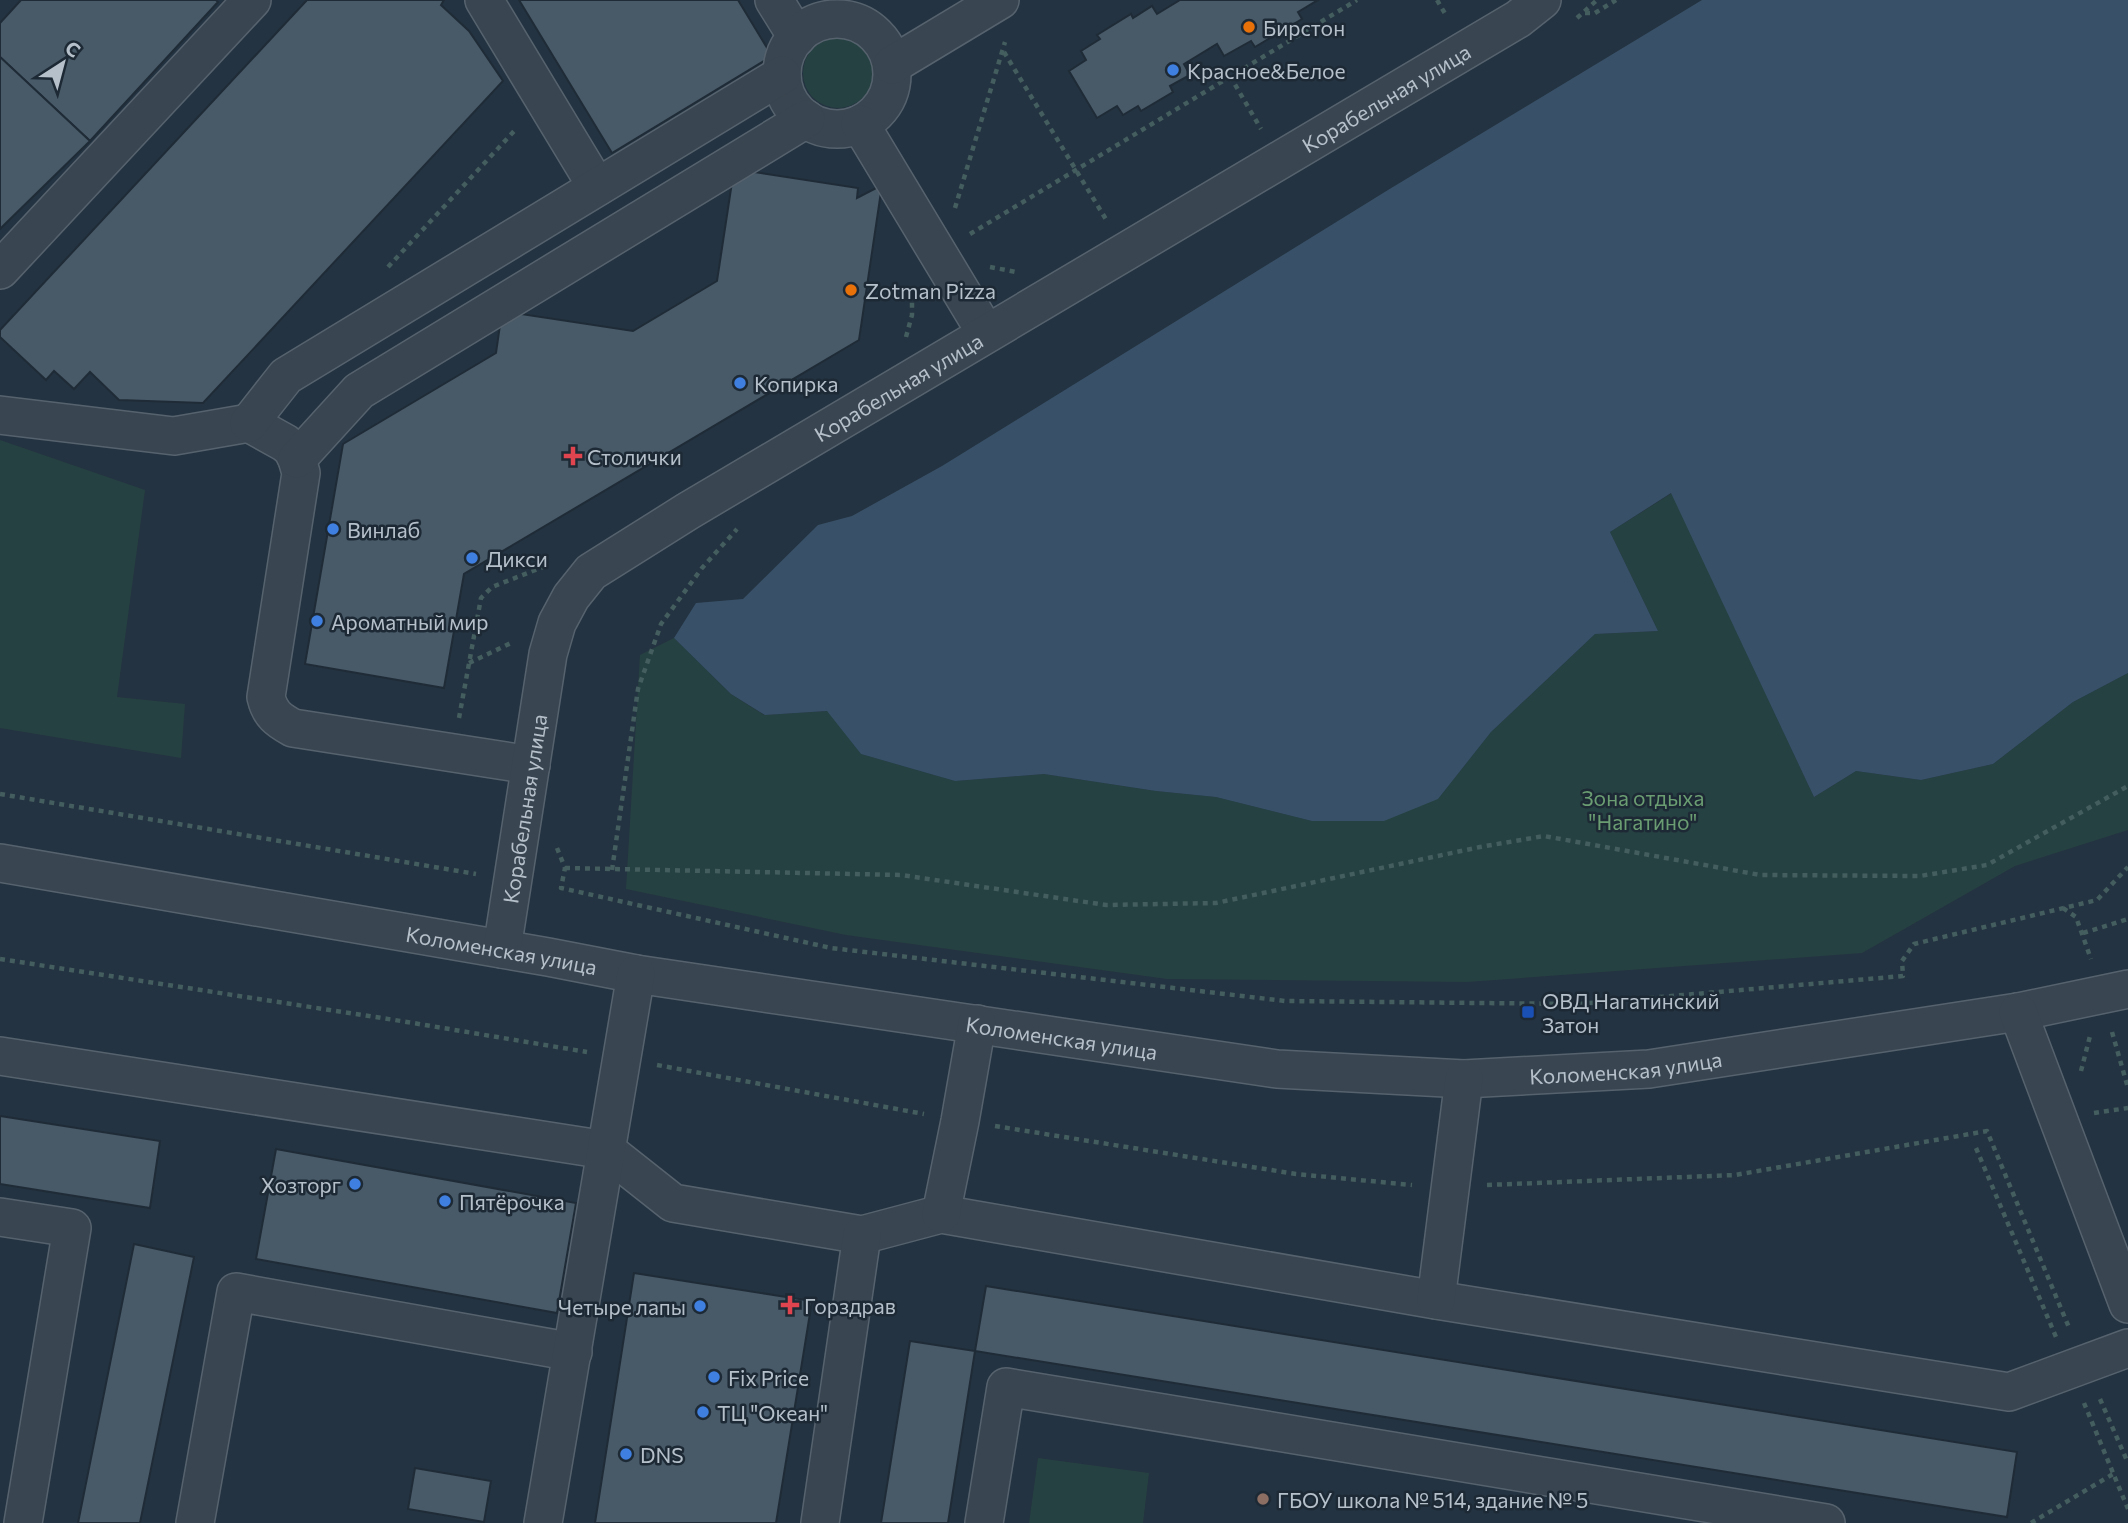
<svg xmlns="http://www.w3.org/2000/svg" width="2128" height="1523" font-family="Commissioner,sans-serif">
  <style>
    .green { fill: #264142 }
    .water { fill: #385168 }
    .building { fill: #485967; stroke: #1f2c37; stroke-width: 2 }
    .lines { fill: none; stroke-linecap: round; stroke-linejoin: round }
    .minor-casing { stroke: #56636e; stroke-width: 40 }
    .path { stroke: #445d5e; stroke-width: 4.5; stroke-dasharray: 5 5; stroke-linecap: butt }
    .minor { stroke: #394550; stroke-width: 37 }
    .food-dot { fill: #e8710a; stroke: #1d2a35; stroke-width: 2.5 }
    .shop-dot { fill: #3f7fe0; stroke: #1d2a35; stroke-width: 2.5 }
    .health-dot { fill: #e0444e; stroke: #1d2a35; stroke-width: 2.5 }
    .transit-dot { fill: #1a4fb4; stroke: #1d2a35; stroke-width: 2.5 }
    .education-dot { fill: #8d6e63; stroke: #1d2a35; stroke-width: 2.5 }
    .labels { text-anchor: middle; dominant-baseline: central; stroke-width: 5; stroke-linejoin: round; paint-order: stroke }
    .poi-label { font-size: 21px; fill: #b5c0cb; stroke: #1d2a35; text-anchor: start }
    .street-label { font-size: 21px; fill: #b5c0cb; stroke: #1d2a35 }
    .park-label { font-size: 21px; fill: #6b9d72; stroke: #1d2a35 }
  </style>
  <rect width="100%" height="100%" fill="#243341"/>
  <!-- green -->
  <g class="green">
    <circle cx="838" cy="73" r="35"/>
    <path d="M 0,440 L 145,490 L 117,697 L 185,704 L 181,758 L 0,728 Z"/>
    <path d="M 1672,493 L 1814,797 L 1856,771 L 1921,780 L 1993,764 L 2073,702 L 2128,673 L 2128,830 L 2015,866 L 1862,953 L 1467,982 L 1167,979 L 846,935 L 626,889 L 640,655 L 674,638 L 731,694 L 764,715 L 828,711 L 861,754 L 955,781 L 1044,774 L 1156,791 L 1216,797 L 1312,821 L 1438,799 L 1491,732 L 1595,634 L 1658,631 L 1610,532 Z"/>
    <path d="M 1038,1458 L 1149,1473 L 1143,1523 L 1029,1523 Z"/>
  </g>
  <!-- water -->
  <path class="water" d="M 1702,0 L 2128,0 L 2128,673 L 2073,702 L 1993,764 L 1921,780 L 1856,771 L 1814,797 L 1671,493 L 1610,532 L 1658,631 L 1595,634 L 1491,732 L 1438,799 L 1384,821 L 1312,821 L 1216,797 L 1156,791 L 1044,774 L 955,781 L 861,754 L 827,711 L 765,715 L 731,694 L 674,638 L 696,603 L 743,599 L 818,525 L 852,516 L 942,466 L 1388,190 Z"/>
  <!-- building -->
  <g class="building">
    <path d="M 21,0 L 216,0 L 218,2 L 90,141 L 0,57 L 0,23 Z"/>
    <path d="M 307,0 L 444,0 L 441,5 L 469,31 L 503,81 L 203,403 L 119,400 L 90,372 L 74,389 L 54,371 L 46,380 L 0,337 L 0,330 Z"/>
    <path d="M 519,0 L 738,0 L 772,56 L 612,153 Z"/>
    <path d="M 1180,0 L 1318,0 L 1298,12 L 1302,19 L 1255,47 L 1251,41 L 1224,56 L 1217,44 L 1184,64 L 1190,75 L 1170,86 L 1173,92 L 1141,111 L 1138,106 L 1123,115 L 1117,106 L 1097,118 L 1069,71 L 1086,60 L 1081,51 L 1100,39 L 1097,35 L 1131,14 L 1133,18 L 1152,6 L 1157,14 Z"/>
    <path d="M 0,57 L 90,141 L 0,229 Z"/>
    <path d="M 734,169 L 858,188 L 857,198 L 882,185 L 859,340 L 464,574 L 444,688 L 305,664 L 343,444 L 496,353 L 502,311 L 633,331 L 717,281 Z"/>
    <path d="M 0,1116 L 160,1141 L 150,1208 L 0,1184 Z"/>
    <path d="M 276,1149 L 576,1203 L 557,1313 L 256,1259 Z"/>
    <path d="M 134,1244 L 194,1257 L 140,1523 L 78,1523 Z"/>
    <path d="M 634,1273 L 812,1301 L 776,1523 L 595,1523 Z"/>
    <path d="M 986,1286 L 2017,1452 L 2007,1517 L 975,1351 Z"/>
    <path d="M 910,1341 L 975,1351 L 948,1523 L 881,1523 Z"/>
    <path d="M 415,1468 L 491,1481 L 484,1522 L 408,1509 Z"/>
  </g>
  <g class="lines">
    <!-- minor casing -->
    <g class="minor-casing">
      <g id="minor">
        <path d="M 484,0 L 597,187"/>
        <path d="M 774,0 L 797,37"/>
        <circle cx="837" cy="74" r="55"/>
        <path d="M 892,65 L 1000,0"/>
        <path d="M 860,124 L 986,333"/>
        <path d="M 0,270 L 252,0"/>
        <path d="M 0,415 L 174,436 L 249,423 L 285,443 L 292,449 L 297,459 L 301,473 L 266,697 C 270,714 278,720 293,728 L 531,765"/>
        <path d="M 249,423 L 286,376 L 782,75"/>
        <path d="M 297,459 L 359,391 L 806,119"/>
        <path id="s1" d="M 0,863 L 548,957 L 636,974 L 1277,1069 L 1464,1079 L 1649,1069 L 2018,1012 L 2128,989"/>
        <path id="s2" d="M 502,949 L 548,654 L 557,623 L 571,597 L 591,572 L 688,511 L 1518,19 L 1542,0"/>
        <path d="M 2018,1012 L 2128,1304"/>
        <path d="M 0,1056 L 606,1150 L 673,1203 L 862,1235 L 941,1214 L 1436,1300 L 2009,1392 L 2128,1348"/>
        <path d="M 941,1214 L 960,1121 L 977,1024"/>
        <path d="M 0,1217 L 72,1228 L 23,1523"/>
        <path d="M 1436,1300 L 1464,1079"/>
        <path d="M 195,1523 L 236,1292 L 573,1352"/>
        <path d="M 543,1523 L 636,974"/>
        <path d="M 820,1523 L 862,1235"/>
        <path d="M 984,1523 L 1006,1387 L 1826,1523"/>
      </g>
    </g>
    <!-- path -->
    <g class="path">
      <path d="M 1437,0 L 1447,17"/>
      <path d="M 1585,13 L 1595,13 L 1616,0"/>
      <path d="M 1577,18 L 1597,0"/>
      <path d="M 1004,52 L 1107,221"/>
      <path d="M 1230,76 L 1261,129"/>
      <path d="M 955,208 L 1005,42"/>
      <path d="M 970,234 L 1357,0"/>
      <path d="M 388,267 L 517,128"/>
      <path d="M 990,267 L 1016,272"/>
      <path d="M 906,337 L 912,315 L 912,287"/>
      <path d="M 469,663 L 511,643"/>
      <path d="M 459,718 L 481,598 L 492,587 L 548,565"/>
      <path d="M 0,794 L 476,874"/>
      <path d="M 557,848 L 565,868 L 561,888 L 831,948 L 1285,1001 L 1579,1004 L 1903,976 L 1902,961 L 1914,944 L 2097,900 L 2128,867"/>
      <path d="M 565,868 L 901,875 L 1106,905 L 1216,903 L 1480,847 L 1544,836 L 1760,875 L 1920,876 L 1987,865 L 2128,786"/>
      <path d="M 612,870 L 638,689 L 661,624 L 702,568 L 737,529"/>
      <path d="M 2063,908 L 2076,917 L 2091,959"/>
      <path d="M 2083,933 L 2128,919"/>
      <path d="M 0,959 L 401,1021 L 587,1052"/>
      <path d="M 2112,1032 L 2128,1088"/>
      <path d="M 657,1065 L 924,1114"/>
      <path d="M 2081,1071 L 2090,1036"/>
      <path d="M 2094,1113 L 2128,1108"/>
      <path d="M 995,1126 L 1296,1174 L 1412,1185"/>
      <path d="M 1976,1148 L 2056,1337"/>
      <path d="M 1487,1185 L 1735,1175 L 1987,1131 L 2070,1330"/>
      <path d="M 2100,1399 L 2128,1463"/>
      <path d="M 2084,1403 L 2128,1509"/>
      <path d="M 2031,1523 L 2113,1474"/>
    </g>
    <!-- minor -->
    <use href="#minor" class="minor"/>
  </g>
  <!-- markers -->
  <g class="food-dot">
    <circle cx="1249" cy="27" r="7"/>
    <circle cx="851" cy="290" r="7"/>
  </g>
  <g class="shop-dot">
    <circle cx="1173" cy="70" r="7"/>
    <circle cx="740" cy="383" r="7"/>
    <circle cx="333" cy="529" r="7"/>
    <circle cx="472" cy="558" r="7"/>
    <circle cx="317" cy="621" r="7"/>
    <circle cx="355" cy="1184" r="7"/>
    <circle cx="445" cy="1201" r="7"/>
    <circle cx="700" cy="1306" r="7"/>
    <circle cx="714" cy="1377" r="7"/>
    <circle cx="703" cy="1412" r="7"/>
    <circle cx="626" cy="1454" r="7"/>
  </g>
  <g class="health-dot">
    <path d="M569.5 445.5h7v7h7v7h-7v7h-7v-7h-7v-7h7z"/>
    <path d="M786.5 1294.5h7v7h7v7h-7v7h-7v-7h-7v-7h7z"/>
  </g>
  <rect class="transit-dot" x="1521" y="1005" width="14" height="14" rx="3.5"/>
  <circle class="education-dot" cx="1263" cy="1499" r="7"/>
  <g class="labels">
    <!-- poi labels -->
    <g class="poi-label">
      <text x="1263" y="27">Бирстон</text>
      <text x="1187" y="70">Красное&amp;Белое</text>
      <text x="865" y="290">Zotman Pizza</text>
      <text x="754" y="383">Копирка</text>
      <text x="587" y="456">Столички</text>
      <text x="347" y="529">Винлаб</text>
      <text x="486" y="558">Дикси</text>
      <text x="331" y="621">Ароматный мир</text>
      <text x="1542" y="1000">ОВД Нагатинский<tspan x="1542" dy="24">Затон</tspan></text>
      <text x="341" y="1184" text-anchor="end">Хозторг</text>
      <text x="459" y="1201">Пятёрочка</text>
      <text x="804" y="1305">Горздрав</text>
      <text x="686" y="1306" text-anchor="end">Четыре лапы</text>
      <text x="728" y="1377">Fix Price</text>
      <text x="717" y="1412">ТЦ "Океан"</text>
      <text x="640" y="1454">DNS</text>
      <text x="1277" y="1499">ГБОУ школа № 514, здание № 5</text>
    </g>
    <!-- street labels -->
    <g class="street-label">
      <text stroke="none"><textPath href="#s2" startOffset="1318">Корабельная улица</textPath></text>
      <text stroke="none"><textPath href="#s2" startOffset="751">Корабельная улица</textPath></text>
      <text stroke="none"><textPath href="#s2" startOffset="142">Корабельная улица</textPath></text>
      <text stroke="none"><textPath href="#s1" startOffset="509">Коломенская улица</textPath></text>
      <text stroke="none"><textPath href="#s1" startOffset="1076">Коломенская улица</textPath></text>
      <text stroke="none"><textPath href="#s1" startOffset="1643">Коломенская улица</textPath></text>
    </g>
    <!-- park labels -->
    <g class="park-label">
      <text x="1643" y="797">Зона отдыха<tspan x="1643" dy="24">"Нагатино"</tspan></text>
    </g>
  </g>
  <!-- north arrow -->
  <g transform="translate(63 63) rotate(36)" stroke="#1d2a35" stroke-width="5" paint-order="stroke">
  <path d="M0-5L12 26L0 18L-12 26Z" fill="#b5c0cb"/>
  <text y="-10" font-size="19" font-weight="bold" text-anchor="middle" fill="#b5c0cb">С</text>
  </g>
</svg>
